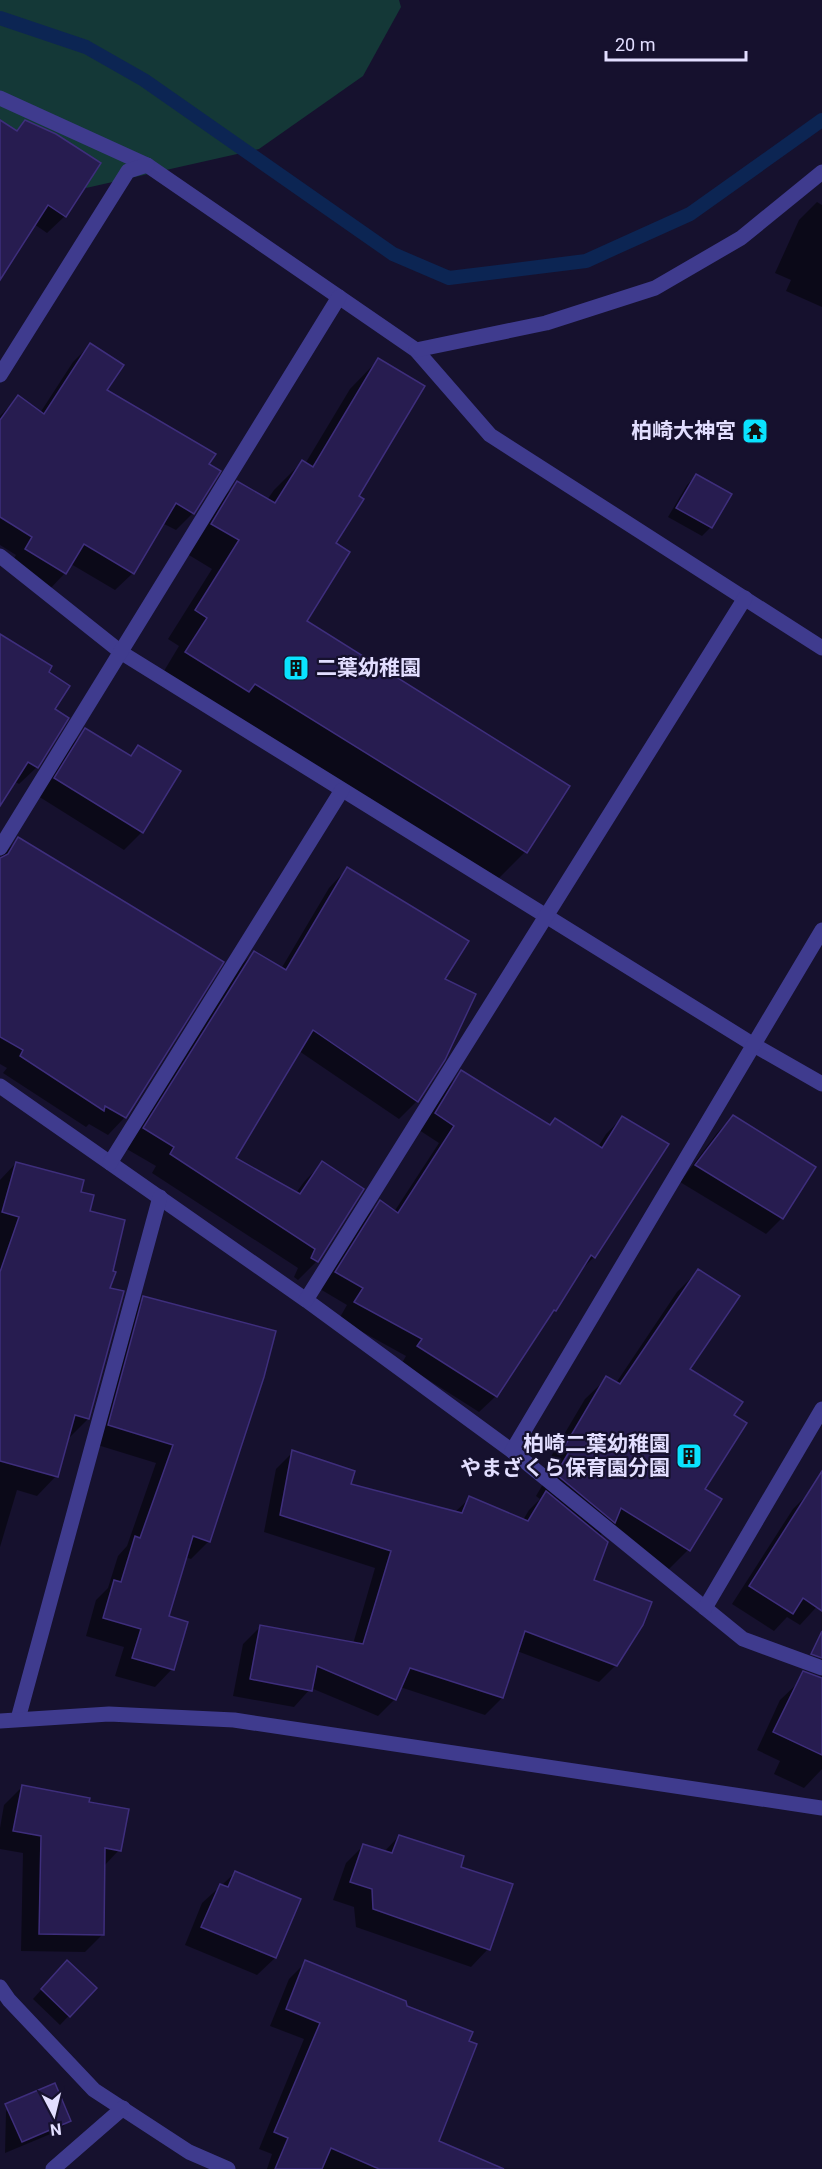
<svg xmlns="http://www.w3.org/2000/svg" width="822" height="2169" font-family="Roboto,'Noto Sans JP',sans-serif">
  <style>
    .green { fill: #143837 }
    .shadow { fill: #0007 }
    .lines { fill: none; stroke-linecap: round; stroke-linejoin: round }
    .stream { stroke: #0c2553; stroke-width: 14 }
    .building { fill: #271c50; stroke: #3e2e7c; stroke-width: 1.5 }
    .minor { stroke: #3f3b8e; stroke-width: 15 }
    .labels { text-anchor: middle; dominant-baseline: central; stroke-width: 4.5; stroke-linejoin: round; paint-order: stroke }
    .poi-label { font-size: 21px; font-weight: bold; fill: #e2deff; stroke: #16112e; text-anchor: end }
  </style>
  <rect width="100%" height="100%" fill="#16112e"/>
  <!-- green -->
  <path class="green" d="M 0,0 L 399,0 L 401,7 L 363,76 L 259,149 L 86,188 L 0,193 Z"/>
  <!-- shadow -->
  <g class="shadow">
    <path d="M 0,122 L 16,132 L 25,122 L 65,216 L 47,233 L 34,224 L 0,276 Z"/>
    <path d="M 817,202 L 822,205 L 822,307 L 786,291 L 791,280 L 775,273 L 799,220 Z"/>
    <path d="M 90,345 L 105,391 L 207,465 L 193,513 L 176,530 L 162,523 L 133,573 L 115,590 L 71,564 L 65,573 L 48,591 L 9,567 L 16,555 L 0,545 L 0,416 L 18,397 L 40,413 L 73,362 Z"/>
    <path d="M 378,360 L 357,496 L 334,544 L 305,621 L 525,852 L 497,880 L 158,681 L 179,646 L 168,639 L 212,569 L 184,552 L 209,511 L 238,483 L 267,500 L 274,490 L 302,462 L 305,464 L 350,389 Z"/>
    <path d="M 696,476 L 711,527 L 702,536 L 668,517 L 687,485 Z"/>
    <path d="M 0,636 L 47,672 L 53,710 L 37,767 L 19,784 L 14,781 L 0,803 Z"/>
    <path d="M 86,730 L 129,757 L 138,747 L 179,772 L 142,832 L 124,850 L 38,796 L 68,748 Z"/>
    <path d="M 18,839 L 125,1117 L 108,1135 L 89,1124 L 86,1127 L 3,1073 L 7,1068 L 0,1064 L 0,858 Z"/>
    <path d="M 347,869 L 443,980 L 417,1101 L 399,1119 L 299,1051 L 233,1158 L 296,1193 L 304,1182 L 322,1163 L 317,1261 L 298,1280 L 294,1277 L 298,1268 L 152,1173 L 156,1166 L 125,1148 L 235,971 L 254,953 L 281,969 L 329,888 Z"/>
    <path d="M 462,1072 L 549,1126 L 598,1147 L 606,1134 L 622,1118 L 594,1257 L 577,1274 L 555,1310 L 548,1317 L 496,1396 L 479,1412 L 402,1363 L 406,1356 L 339,1319 L 347,1305 L 320,1289 L 363,1219 L 380,1202 L 394,1212 L 439,1143 L 419,1130 L 445,1089 Z"/>
    <path d="M 733,1117 L 782,1218 L 766,1234 L 680,1182 L 717,1133 Z"/>
    <path d="M 16,1163 L 79,1193 L 88,1213 L 109,1289 L 88,1419 L 69,1438 L 56,1476 L 37,1496 L 17,1490 L 0,1547 L 0,1180 Z"/>
    <path d="M 698,1271 L 688,1370 L 732,1415 L 703,1489 L 688,1550 L 667,1571 L 604,1531 L 599,1537 L 592,1580 L 616,1665 L 599,1682 L 517,1651 L 502,1698 L 485,1715 L 400,1687 L 395,1699 L 378,1716 L 311,1688 L 294,1707 L 233,1696 L 243,1644 L 260,1627 L 353,1644 L 375,1568 L 264,1532 L 276,1469 L 293,1452 L 349,1485 L 455,1512 L 470,1498 L 523,1520 L 529,1510 L 540,1499 L 536,1496 L 549,1474 L 543,1470 L 585,1399 L 607,1378 L 616,1383 L 677,1292 Z"/>
    <path d="M 144,1298 L 209,1541 L 191,1559 L 185,1557 L 167,1617 L 172,1669 L 155,1687 L 115,1676 L 124,1647 L 86,1636 L 96,1600 L 108,1588 L 118,1556 L 127,1546 L 156,1463 L 91,1443 L 126,1316 Z"/>
    <path d="M 811,1491 L 822,1498 L 822,1601 L 800,1625 L 787,1617 L 774,1631 L 732,1604 L 793,1509 Z"/>
    <path d="M 822,1681 L 822,1769 L 804,1788 L 774,1774 L 780,1761 L 757,1750 L 780,1700 L 798,1683 Z"/>
    <path d="M 22,1787 L 88,1803 L 119,1850 L 104,1866 L 102,1935 L 85,1952 L 21,1951 L 23,1853 L 0,1849 L 0,1828 L 4,1805 Z"/>
    <path d="M 399,1836 L 459,1868 L 488,1949 L 471,1967 L 356,1927 L 354,1907 L 333,1900 L 346,1863 L 364,1845 L 384,1852 Z"/>
    <path d="M 235,1873 L 299,1900 L 275,1958 L 257,1975 L 185,1945 L 202,1903 Z"/>
    <path d="M 306,1962 L 437,2142 L 433,2169 L 267,2169 L 272,2154 L 259,2149 L 304,2039 L 270,2026 L 289,1979 Z"/>
    <path d="M 58,1971 L 95,1988 L 60,2025 L 33,1999 Z"/>
    <path d="M 16,2101 L 69,2120 L 60,2130 L 5,2153 L 6,2111 Z"/>
  </g>
  <g class="lines">
    <!-- stream -->
    <path class="stream" d="M 0,18 L 86,47 L 144,80 L 393,254 L 449,278 L 586,261 L 690,214 L 822,120"/>
  </g>
  <!-- building -->
  <g class="building">
    <path d="M 0,120 L 17,131 L 25,120 L 56,134 L 101,163 L 66,217 L 48,205 L 0,280 Z"/>
    <path d="M 90,343 L 124,365 L 107,390 L 216,454 L 209,464 L 221,471 L 194,514 L 176,503 L 134,574 L 84,544 L 66,574 L 25,549 L 32,537 L 0,517 L 0,420 L 18,395 L 44,414 Z"/>
    <path d="M 378,358 L 425,386 L 359,496 L 364,499 L 336,543 L 350,552 L 307,621 L 570,786 L 527,853 L 255,684 L 249,692 L 185,652 L 207,618 L 195,610 L 239,540 L 211,524 L 237,481 L 275,503 L 302,460 L 313,467 Z"/>
    <path d="M 696,474 L 732,494 L 712,528 L 676,508 Z"/>
    <path d="M 0,634 L 52,666 L 49,672 L 70,686 L 55,709 L 69,718 L 38,768 L 28,762 L 0,806 Z"/>
    <path d="M 85,728 L 131,756 L 138,745 L 181,771 L 143,833 L 54,778 Z"/>
    <path d="M 18,837 L 224,962 L 126,1118 L 105,1106 L 104,1111 L 20,1056 L 23,1050 L 0,1037 L 0,858 L 8,854 Z"/>
    <path d="M 347,867 L 469,941 L 445,979 L 476,994 L 445,1060 L 418,1102 L 313,1030 L 236,1158 L 300,1194 L 322,1161 L 364,1189 L 318,1262 L 311,1258 L 315,1249 L 170,1154 L 174,1147 L 143,1128 L 254,951 L 286,970 Z"/>
    <path d="M 461,1070 L 550,1125 L 555,1118 L 602,1148 L 622,1116 L 669,1144 L 595,1258 L 591,1255 L 556,1311 L 554,1310 L 497,1397 L 417,1346 L 422,1339 L 354,1302 L 363,1288 L 335,1272 L 380,1200 L 398,1213 L 454,1126 L 435,1113 Z"/>
    <path d="M 733,1115 L 816,1167 L 783,1219 L 695,1165 Z"/>
    <path d="M 16,1162 L 84,1180 L 81,1192 L 94,1195 L 90,1211 L 125,1220 L 113,1271 L 116,1272 L 110,1288 L 124,1291 L 89,1419 L 75,1415 L 58,1477 L 0,1461 L 0,1272 L 19,1217 L 2,1212 Z"/>
    <path d="M 698,1269 L 740,1296 L 690,1369 L 743,1402 L 734,1415 L 747,1423 L 705,1489 L 722,1499 L 690,1551 L 621,1508 L 615,1523 L 556,1474 L 569,1452 L 563,1449 L 606,1376 L 620,1384 Z"/>
    <path d="M 143,1296 L 276,1331 L 264,1377 L 210,1542 L 193,1536 L 169,1616 L 188,1622 L 174,1670 L 132,1658 L 141,1629 L 103,1618 L 114,1580 L 121,1582 L 135,1536 L 140,1538 L 173,1445 L 108,1425 Z"/>
    <path d="M 292,1450 L 355,1471 L 351,1484 L 462,1513 L 469,1496 L 528,1521 L 546,1491 L 608,1542 L 594,1580 L 652,1602 L 643,1625 L 617,1666 L 525,1631 L 503,1698 L 410,1668 L 396,1700 L 317,1666 L 312,1691 L 250,1679 L 260,1625 L 363,1644 L 391,1551 L 280,1515 Z"/>
    <path d="M 822,1471 L 822,1611 L 803,1598 L 793,1614 L 749,1586 Z"/>
    <path d="M 822,1631 L 822,1658 L 811,1654 Z"/>
    <path d="M 803,1671 L 822,1678 L 822,1755 L 773,1732 Z"/>
    <path d="M 22,1785 L 90,1798 L 89,1802 L 129,1809 L 121,1851 L 105,1848 L 104,1935 L 39,1934 L 41,1836 L 13,1831 Z"/>
    <path d="M 399,1835 L 464,1856 L 461,1867 L 513,1884 L 490,1950 L 373,1909 L 372,1889 L 350,1882 L 363,1844 L 392,1853 Z"/>
    <path d="M 235,1871 L 301,1899 L 276,1958 L 201,1927 L 220,1884 L 228,1887 Z"/>
    <path d="M 67,1960 L 97,1988 L 70,2017 L 41,1989 Z"/>
    <path d="M 305,1960 L 406,2001 L 407,2006 L 473,2032 L 469,2041 L 477,2044 L 439,2141 L 504,2169 L 379,2169 L 331,2148 L 322,2169 L 275,2169 L 288,2138 L 274,2132 L 320,2023 L 286,2009 Z"/>
    <path d="M 55,2083 L 71,2121 L 22,2142 L 5,2104 Z"/>
  </g>
  <g class="lines">
    <!-- minor -->
    <g class="minor">
      <path d="M 0,98 L 147,165 L 416,350 L 490,435 L 822,648"/>
      <path d="M 416,350 L 546,323 L 655,288 L 741,238 L 822,172"/>
      <path d="M 0,375 L 128,171 L 147,165"/>
      <path d="M 0,556 L 122,653 L 754,1045 L 822,1084"/>
      <path d="M 0,848 L 339,297"/>
      <path d="M 0,1086 L 306,1300 L 512,1451 L 743,1639 L 822,1668"/>
      <path d="M 110,1163 L 342,790"/>
      <path d="M 306,1300 L 745,598"/>
      <path d="M 512,1451 L 822,930"/>
      <path d="M 705,1608 L 822,1409"/>
      <path d="M 18,1719 L 160,1197"/>
      <path d="M 0,1721 L 109,1714 L 234,1720 L 822,1808"/>
      <path d="M 0,1987 L 9,2000 L 94,2090 L 189,2152 L 228,2169"/>
      <path d="M 53,2169 L 123,2108"/>
    </g>
  </g>
  <!-- icons -->
  <defs>
    <g id="temple-square" transform="scale(1.35)"><rect x="-9" y="-9" width="18" height="18" rx="4" fill="#0ae3ff" stroke="#16112e"/><path d="M0-6L5-2H3V0L6.5 2.5H4V6H1.5V3h-3V6H-4V2.5H-6.5L-3 0V-2H-5Z" fill="#111"/></g>
    <g id="building-square" transform="scale(1.35)"><rect x="-9" y="-9" width="18" height="18" rx="4" fill="#0ae3ff" stroke="#16112e"/><path d="M-4-6H4V6H1V3H-1V6H-4ZM-2.5-4.3h1.7v1.8h-1.7ZM.8-4.3h1.7v1.8H.8ZM-2.5-1h1.7V.8h-1.7ZM.8-1h1.7V.8H.8Z" fill="#111"/></g>
  </defs>
  <g fill-rule="evenodd">
    <use href="#temple-square" x="755" y="431"/>
    <use href="#building-square" x="296" y="668"/>
    <use href="#building-square" x="689" y="1456"/>
  </g>
  <g class="labels">
    <!-- poi labels -->
    <g class="poi-label">
      <text x="736" y="431">柏崎大神宮</text>
      <text x="316" y="668" text-anchor="start">二葉幼稚園</text>
      <text x="670" y="1444">柏崎二葉幼稚園<tspan x="670" dy="24">やまざくら保育園分園</tspan></text>
    </g>
  </g>
  <!-- north arrow -->
  <g transform="translate(54 2115) rotate(173)" stroke="#16112e" stroke-width="4.5" paint-order="stroke">
  <path d="M0-4.5L10 22L0 15L-10 22Z" fill="#e2deff"/>
  <text y="-9" font-size="16" font-weight="bold" text-anchor="middle" fill="#e2deff">N</text>
  </g>
  <!-- scale -->
  <path d="M606 51v9h140v-9" fill="none" stroke="#e2deff" stroke-width="3"/>
  <text x="615" y="51" font-size="18" fill="#e2deff" stroke="#16112e" stroke-width="4.5" paint-order="stroke">20 m</text>
</svg>
